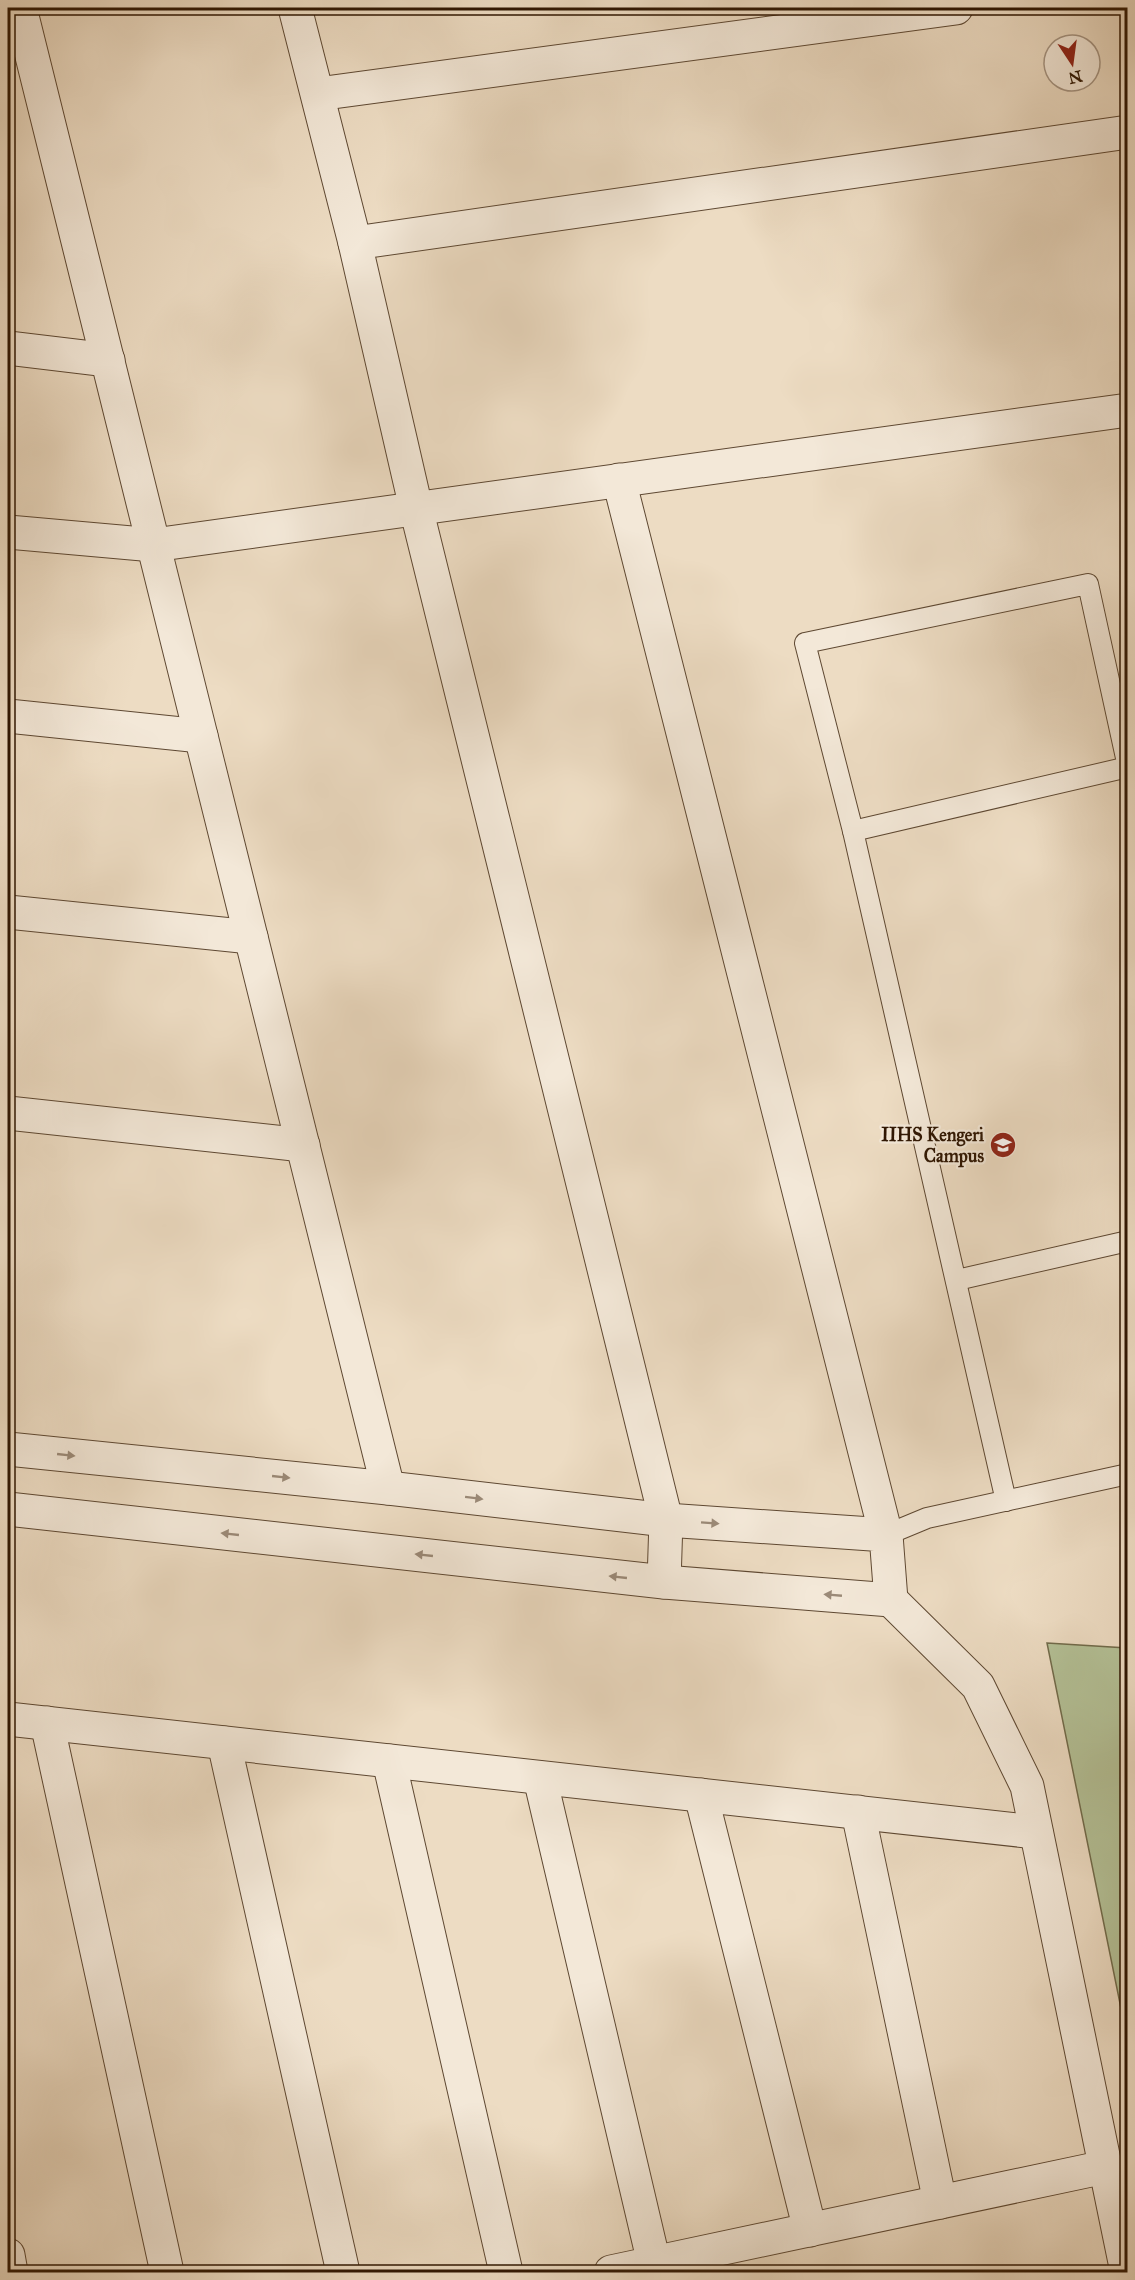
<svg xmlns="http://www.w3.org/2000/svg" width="1135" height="2280" font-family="'IM FELL Great Primer',serif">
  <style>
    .green { fill: #b4c197; stroke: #726c4c; stroke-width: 1.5 }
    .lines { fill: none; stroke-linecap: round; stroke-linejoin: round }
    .service-casing { stroke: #5e4832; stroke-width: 22 }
    .minor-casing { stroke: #5e4832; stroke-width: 35 }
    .tertiary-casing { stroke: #5e4832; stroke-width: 35 }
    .service { stroke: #f3e8d8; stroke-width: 20 }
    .minor { stroke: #f3e8d8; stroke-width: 33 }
    .tertiary { stroke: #f3e8d8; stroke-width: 33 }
    .oneway { fill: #9b8a78 }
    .labels { text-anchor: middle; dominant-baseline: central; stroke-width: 4.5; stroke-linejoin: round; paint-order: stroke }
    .poi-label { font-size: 18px; font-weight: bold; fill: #2f1602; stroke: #f3e8d8; text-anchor: end }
  </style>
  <rect width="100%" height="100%" fill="#eddcc3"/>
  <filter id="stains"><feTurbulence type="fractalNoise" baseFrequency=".00333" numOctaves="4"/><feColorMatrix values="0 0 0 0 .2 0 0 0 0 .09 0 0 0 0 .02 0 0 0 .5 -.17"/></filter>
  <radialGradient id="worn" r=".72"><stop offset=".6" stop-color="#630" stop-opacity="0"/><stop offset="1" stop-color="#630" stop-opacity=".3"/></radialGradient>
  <!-- green -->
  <path class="green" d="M 1047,1643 L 1127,1648 L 1127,2038 Z"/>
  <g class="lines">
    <!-- service casing -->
    <g class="service-casing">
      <g id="service">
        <path d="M 853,831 L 1128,767"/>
        <path d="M 957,1280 L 1128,1241"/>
        <path d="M 1006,1501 L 853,831 L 805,643 L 1088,584 L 1128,767"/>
        <path d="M 886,1535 L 927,1518 L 1128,1474"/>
      </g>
    </g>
    <!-- minor casing -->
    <g class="minor-casing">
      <g id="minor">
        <path d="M 20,8 L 388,1488"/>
        <path d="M 295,8 L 355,243 L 416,508 L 666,1520 L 664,1582"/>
        <path d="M 318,94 L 956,8"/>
        <path d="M 355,243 L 1128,132"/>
        <path d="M 8,348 L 108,360"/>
        <path d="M 619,480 L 886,1535"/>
        <path d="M 8,532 L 154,545 L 1128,410"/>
        <path d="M 8,716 L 201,736"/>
        <path d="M 8,912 L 251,937"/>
        <path d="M 8,1113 L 303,1145"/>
        <path d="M 891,1600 L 978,1686 L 1027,1786 L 1127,2272"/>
        <path d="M 8,1719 L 1036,1832"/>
        <path d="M 47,1723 L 167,2272"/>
        <path d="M 224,1743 L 343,2272"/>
        <path d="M 389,1761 L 506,2272"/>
        <path d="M 540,1778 L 654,2263"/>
        <path d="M 701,1795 L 810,2230"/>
        <path d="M 858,1812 L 940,2202"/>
        <path d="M 8,2255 L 11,2272"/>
        <path d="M 611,2272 L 1105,2167"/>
      </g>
    </g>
    <!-- tertiary casing -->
    <g class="tertiary-casing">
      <path id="tertiary" d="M 8,1449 L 388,1488 L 666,1520 L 886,1535 L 891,1600 L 664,1582 L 8,1509"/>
    </g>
    <!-- service -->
    <use href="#service" class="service"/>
    <!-- minor -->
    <use href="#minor" class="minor"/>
    <!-- tertiary -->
    <use href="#tertiary" class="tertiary"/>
  </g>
  <!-- one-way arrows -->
  <defs><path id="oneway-solid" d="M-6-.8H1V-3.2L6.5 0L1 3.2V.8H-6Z" transform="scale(1.5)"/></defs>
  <g class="oneway">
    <use href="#oneway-solid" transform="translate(66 1455) rotate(6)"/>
    <use href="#oneway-solid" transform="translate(281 1477) rotate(6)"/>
    <use href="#oneway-solid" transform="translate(474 1498) rotate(7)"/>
    <use href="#oneway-solid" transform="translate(710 1523) rotate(4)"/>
    <use href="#oneway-solid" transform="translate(230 1534) rotate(-174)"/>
    <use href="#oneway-solid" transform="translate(424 1555) rotate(-174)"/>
    <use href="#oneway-solid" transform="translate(618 1577) rotate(-174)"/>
    <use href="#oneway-solid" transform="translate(833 1595) rotate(-175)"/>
  </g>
  <!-- icons -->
  <defs>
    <g id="university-disc" transform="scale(1.35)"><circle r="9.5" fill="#8f2418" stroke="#f3e8d8"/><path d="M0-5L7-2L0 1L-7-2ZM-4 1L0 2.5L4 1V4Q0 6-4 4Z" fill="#fff"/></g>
  </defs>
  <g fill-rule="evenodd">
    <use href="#university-disc" x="1003" y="1145"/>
  </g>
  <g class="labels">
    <!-- poi labels -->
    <g class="poi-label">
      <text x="984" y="1135">IIHS Kengeri<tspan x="984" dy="21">Campus</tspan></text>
    </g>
  </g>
  <!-- margin -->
  <rect width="1135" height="2280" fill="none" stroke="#eddcc3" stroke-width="30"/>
  <rect x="9" y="9" width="1117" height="2262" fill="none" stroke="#2f1602" stroke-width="3"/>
  <rect x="15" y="15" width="1105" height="2250" fill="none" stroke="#2f1602" stroke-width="1.5"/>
  <!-- north arrow -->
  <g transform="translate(1072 63) rotate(167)"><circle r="28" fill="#f3e8d8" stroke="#a59482" stroke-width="1.5"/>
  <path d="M0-4.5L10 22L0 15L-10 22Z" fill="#8f2418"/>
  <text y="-9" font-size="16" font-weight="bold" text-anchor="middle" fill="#2f1602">N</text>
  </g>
  <rect width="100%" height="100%" filter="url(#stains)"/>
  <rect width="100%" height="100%" fill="url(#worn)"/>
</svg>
